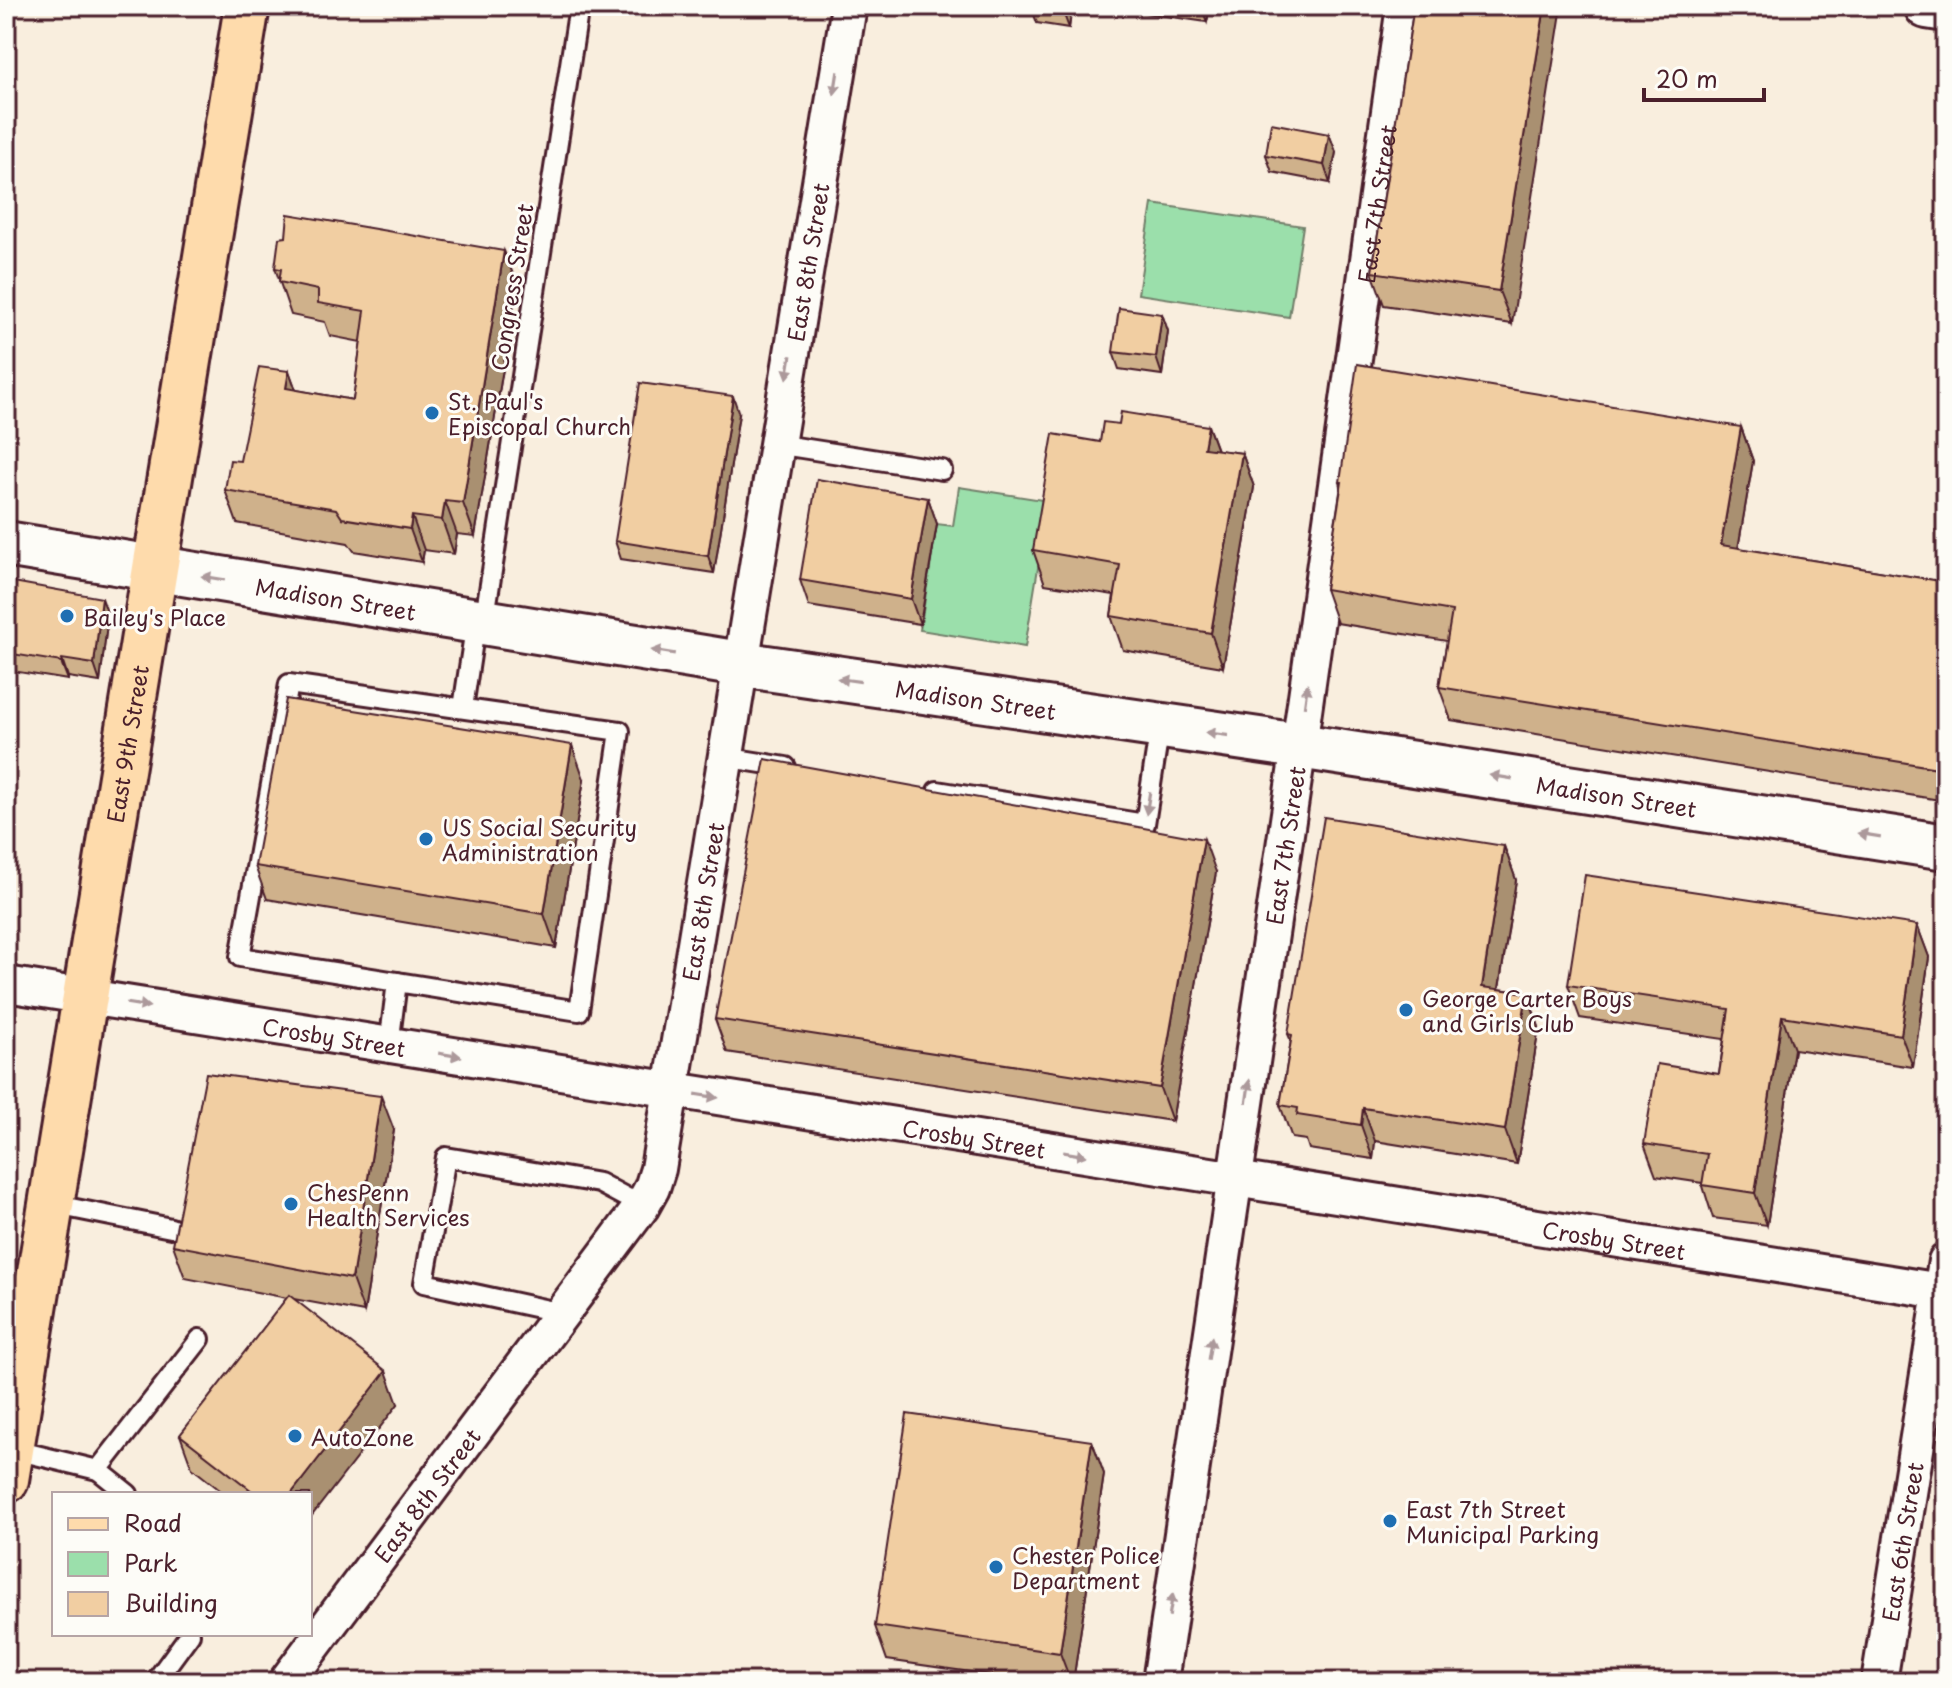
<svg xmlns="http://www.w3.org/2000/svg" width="1952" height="1688" font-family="'Playpen Sans',sans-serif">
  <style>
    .green { fill: #9bdfab; stroke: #727f6b; stroke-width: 2 }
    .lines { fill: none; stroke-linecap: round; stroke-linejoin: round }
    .lane-casing { stroke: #4a1f2b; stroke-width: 24 }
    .street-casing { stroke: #4a1f2b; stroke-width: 40 }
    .secondary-casing { stroke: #4a1f2b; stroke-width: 50 }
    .primary-casing { stroke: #4a1f2b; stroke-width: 50 }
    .lane { stroke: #fdfcf7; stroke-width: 18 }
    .street { stroke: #fdfcf7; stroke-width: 34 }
    .secondary { stroke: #fdfcf7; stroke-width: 44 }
    .primary { stroke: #fedbac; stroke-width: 44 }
    .wall { fill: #cfb18b; stroke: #4a1f2b; stroke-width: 2 }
    .shaded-wall { fill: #a99071; stroke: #4a1f2b; stroke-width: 2 }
    .building { fill: #f1cea2; stroke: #4a1f2b; stroke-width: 2 }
    .oneway { fill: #ac999b }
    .poi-dot { fill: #1f6fb2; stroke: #fdfcf7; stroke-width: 3 }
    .labels { text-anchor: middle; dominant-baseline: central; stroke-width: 6; stroke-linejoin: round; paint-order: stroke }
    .street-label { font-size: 22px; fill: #4a1f2b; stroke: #fdfcf7 }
    .poi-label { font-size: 22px; fill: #4a1f2b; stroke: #fdfcf7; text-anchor: start }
  </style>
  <rect width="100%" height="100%" fill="#f9eede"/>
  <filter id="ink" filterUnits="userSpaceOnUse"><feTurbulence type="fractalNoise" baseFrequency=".0125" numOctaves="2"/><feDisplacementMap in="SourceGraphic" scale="16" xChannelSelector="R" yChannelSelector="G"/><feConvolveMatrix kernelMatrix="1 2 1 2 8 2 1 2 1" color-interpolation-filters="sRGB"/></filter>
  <g filter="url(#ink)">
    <!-- green -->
    <g class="green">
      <path d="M 1152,204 L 1303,226 L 1289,317 L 1138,294 Z"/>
      <path d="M 959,487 L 1049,501 L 1025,647 L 920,630 L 937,524 L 953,526 Z"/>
    </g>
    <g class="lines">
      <!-- lane casing -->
      <g class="lane-casing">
        <g id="lane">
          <path d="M 776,444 L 942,470"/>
          <path d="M 484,623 L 579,6"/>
          <path d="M 289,684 L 620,731 L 579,1011 L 240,957 Z"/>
          <path d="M 463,708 L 476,621"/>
          <path d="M 724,757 L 786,767"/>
          <path d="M 937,791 L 1145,824 L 1160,726"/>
          <path d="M 389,1045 L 397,982"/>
          <path d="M 51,1204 L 171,1228"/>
          <path d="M 562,1313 L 424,1283 L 446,1157 L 599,1183 L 642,1206"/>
          <path d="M 11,1449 L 98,1470"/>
          <path d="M 128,1494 L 98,1470 L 200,1339"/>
          <path d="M 155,1682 L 190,1634"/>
        </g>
      </g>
      <!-- street casing -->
      <g class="street-casing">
        <g id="street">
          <path id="s1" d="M 6,984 L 1941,1291"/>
          <path id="s2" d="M 286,1682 L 642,1206 L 652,1188 L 658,1169 L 849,6"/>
          <path id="s3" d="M 1160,1682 L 1299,746 L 1404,6"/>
          <path id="s4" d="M 1879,1682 L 1946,1261"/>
        </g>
      </g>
      <!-- secondary casing -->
      <g class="secondary-casing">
        <g id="secondary">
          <path d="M 1927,6 L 1946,9"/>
          <path id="s5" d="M 6,544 L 740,664 L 1299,746 L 1946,847"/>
        </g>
      </g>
      <!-- primary casing -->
      <g class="primary-casing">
        <g id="primary">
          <path id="s6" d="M 6,1480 L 247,6"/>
        </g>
      </g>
      <!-- lane -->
      <use href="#lane" class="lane"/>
      <!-- street -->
      <use href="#street" class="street"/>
      <!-- secondary -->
      <use href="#secondary" class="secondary"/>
      <!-- primary -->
      <use href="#primary" class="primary"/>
    </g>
    <!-- wall -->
    <g class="wall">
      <path d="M 772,6 L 797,6 L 797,10 Z"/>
      <path d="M 893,6 L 939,6 L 937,16 L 894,10 Z"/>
      <path d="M 1031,6 L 1072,6 L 1069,28 L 1037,23 Z"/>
      <path d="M 1073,6 L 1096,6 L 1096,9 Z"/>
      <path d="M 1097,6 L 1210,6 L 1207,22 Z"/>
      <path d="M 1414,6 L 1512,324 L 1384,305 L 1372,272 Z"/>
      <path d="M 1329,134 L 1336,152 L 1330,183 L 1272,172 L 1266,155 Z"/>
      <path d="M 504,251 L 517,285 L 475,536 L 457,534 L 454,554 L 424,550 L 422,562 L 354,551 L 348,543 L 237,523 L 225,490 L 289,371 L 296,390 L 353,400 L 361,342 L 330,336 L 325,322 L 291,315 L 275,268 Z"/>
      <path d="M 1162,314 L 1168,331 L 1162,375 L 1119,369 L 1113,352 Z"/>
      <path d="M 739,414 L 714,573 L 621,559 L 615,541 Z"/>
      <path d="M 1119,424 L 1208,426 L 1217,450 L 1242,453 L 1254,487 L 1223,667 L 1123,650 L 1111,616 L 1114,595 L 1045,584 L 1033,550 L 1100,442 Z"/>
      <path d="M 1741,427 L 1753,461 L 1738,548 L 1946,582 L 1946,801 L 1451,720 L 1439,687 L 1447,641 L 1337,623 L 1325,589 L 1341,486 L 1340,482 Z"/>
      <path d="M 928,498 L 937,524 L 920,624 L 809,606 L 800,580 Z"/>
      <path d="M 6,593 L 108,615 L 100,682 L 68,677 L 68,680 L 6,670 Z"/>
      <path d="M 584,779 L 556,948 L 267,899 L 255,866 Z"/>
      <path d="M 1504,846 L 1516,880 L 1499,989 L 1527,993 L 1539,1027 L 1517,1164 L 1375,1141 L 1373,1159 L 1309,1149 L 1306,1140 L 1292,1138 L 1280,1105 L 1291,1041 L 1288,1034 Z"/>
      <path d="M 1216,872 L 1172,1121 L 727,1052 L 715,1019 Z"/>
      <path d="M 1917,925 L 1929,957 L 1913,1067 L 1794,1049 L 1767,1225 L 1713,1218 L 1702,1183 L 1656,1176 L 1644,1144 L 1719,1074 L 1724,1039 L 1580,1018 L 1568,985 Z"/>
      <path d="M 394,1130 L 364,1312 L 294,1299 L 398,1404 L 310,1494 L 225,1494 L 192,1468 L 180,1435 L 287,1298 L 185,1278 L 173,1245 Z"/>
      <path d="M 1092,1441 L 1104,1474 L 1073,1682 L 1040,1682 L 887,1660 L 875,1626 Z"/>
    </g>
    <!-- shaded-wall -->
    <g class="shaded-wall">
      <path d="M 934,6 L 939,6 L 937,16 Z"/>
      <path d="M 1064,6 L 1072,6 L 1069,28 L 1063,12 Z"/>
      <path d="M 1201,6 L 1210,6 L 1207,22 Z"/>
      <path d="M 1545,6 L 1562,6 L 1512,324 L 1499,291 Z"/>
      <path d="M 1329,134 L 1336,152 L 1330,183 L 1324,165 Z"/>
      <path d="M 504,251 L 517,285 L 475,536 L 463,503 Z"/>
      <path d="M 1162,314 L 1168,331 L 1162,375 L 1156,357 Z"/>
      <path d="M 289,371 L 301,404 L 286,388 Z"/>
      <path d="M 733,396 L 739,414 L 714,573 L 708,556 Z"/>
      <path d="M 1208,426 L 1220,459 L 1204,448 Z"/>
      <path d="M 1741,427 L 1753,461 L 1733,578 L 1721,545 Z"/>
      <path d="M 1242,453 L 1254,487 L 1223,667 L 1211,633 Z"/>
      <path d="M 928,498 L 937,524 L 920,624 L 911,599 Z"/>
      <path d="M 445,501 L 457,534 L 454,554 L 442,520 Z"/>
      <path d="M 412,516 L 424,550 L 422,562 L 410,529 Z"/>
      <path d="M 102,598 L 108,615 L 100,682 L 94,664 Z"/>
      <path d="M 62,659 L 68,677 L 68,680 L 61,662 Z"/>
      <path d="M 572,745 L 584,779 L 556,948 L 544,914 Z"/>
      <path d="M 1204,839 L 1216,872 L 1172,1121 L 1160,1088 Z"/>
      <path d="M 1504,846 L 1516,880 L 1494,1020 L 1482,987 Z"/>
      <path d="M 1917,925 L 1929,957 L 1913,1067 L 1901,1035 Z"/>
      <path d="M 1527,993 L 1539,1027 L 1517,1164 L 1505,1130 Z"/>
      <path d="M 1782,1016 L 1794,1049 L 1767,1225 L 1755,1193 Z"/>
      <path d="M 381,1096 L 394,1130 L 364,1312 L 352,1279 Z"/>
      <path d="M 1363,1108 L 1375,1141 L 1373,1159 L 1361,1125 Z"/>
      <path d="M 386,1371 L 398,1404 L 310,1518 L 310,1494 L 291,1494 Z"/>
      <path d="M 1092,1441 L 1104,1474 L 1073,1682 L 1071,1682 L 1060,1653 Z"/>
    </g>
    <!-- building -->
    <g class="building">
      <path d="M 1031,6 L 1064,6 L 1063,12 Z"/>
      <path d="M 1414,6 L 1545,6 L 1499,291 L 1372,272 Z"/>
      <path d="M 1271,123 L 1329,134 L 1324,165 L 1266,155 Z"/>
      <path d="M 288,214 L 504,251 L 463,503 L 445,501 L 442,520 L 412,516 L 410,529 L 342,518 L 336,509 L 225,490 L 230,460 L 240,461 L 259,367 L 289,371 L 286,388 L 353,400 L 365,311 L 318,303 L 318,290 L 279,282 L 281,269 L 275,268 L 279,238 L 286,237 Z"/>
      <path d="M 1119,308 L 1162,314 L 1156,357 L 1113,352 Z"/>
      <path d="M 1357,364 L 1741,427 L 1721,545 L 1946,582 L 1946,756 L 1944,769 L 1439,687 L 1452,611 L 1325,589 L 1342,482 L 1340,482 Z"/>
      <path d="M 640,383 L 733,396 L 708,556 L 615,541 Z"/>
      <path d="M 1121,412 L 1208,426 L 1204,448 L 1242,453 L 1211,633 L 1111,616 L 1120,565 L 1033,550 L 1053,434 L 1100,442 L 1103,422 L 1119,424 Z"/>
      <path d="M 817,479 L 928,498 L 911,599 L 800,580 Z"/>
      <path d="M 8,581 L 102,598 L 94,664 L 62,659 L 61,662 L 6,653 L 6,593 Z"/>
      <path d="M 286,699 L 572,745 L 544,914 L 255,866 Z"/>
      <path d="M 765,759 L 1204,839 L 1160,1088 L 715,1019 Z"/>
      <path d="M 1324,817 L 1504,846 L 1482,987 L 1527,993 L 1505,1130 L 1363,1108 L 1361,1125 L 1297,1115 L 1298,1108 L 1280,1105 L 1292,1035 L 1288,1034 Z"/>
      <path d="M 1585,875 L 1917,925 L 1901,1035 L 1782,1016 L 1755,1193 L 1702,1185 L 1707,1154 L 1644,1144 L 1657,1064 L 1719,1074 L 1729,1009 L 1568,985 Z"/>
      <path d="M 206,1073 L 381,1096 L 352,1279 L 173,1245 Z"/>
      <path d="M 289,1295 L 386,1371 L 291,1494 L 256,1494 L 180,1435 Z"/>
      <path d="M 907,1414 L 1092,1441 L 1060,1653 L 875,1626 Z"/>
    </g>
    <!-- one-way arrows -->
    <defs><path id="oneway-solid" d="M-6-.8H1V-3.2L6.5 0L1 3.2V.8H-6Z" transform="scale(2)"/></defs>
    <g class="oneway">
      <use href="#oneway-solid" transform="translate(836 83) rotate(99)"/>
      <use href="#oneway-solid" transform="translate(789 367) rotate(99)"/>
      <use href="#oneway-solid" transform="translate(213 578) rotate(-171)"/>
      <use href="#oneway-solid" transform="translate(663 652) rotate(-171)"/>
      <use href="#oneway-solid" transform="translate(849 680) rotate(-172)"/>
      <use href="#oneway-solid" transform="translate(1306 695) rotate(-82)"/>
      <use href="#oneway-solid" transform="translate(1217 734) rotate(-172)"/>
      <use href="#oneway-solid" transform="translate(1501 777) rotate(-171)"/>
      <use href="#oneway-solid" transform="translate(1148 803) rotate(99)"/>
      <use href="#oneway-solid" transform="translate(1869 835) rotate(-171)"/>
      <use href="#oneway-solid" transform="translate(138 1005) rotate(9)"/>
      <use href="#oneway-solid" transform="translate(450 1055) rotate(9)"/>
      <use href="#oneway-solid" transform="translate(1248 1091) rotate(-82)"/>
      <use href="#oneway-solid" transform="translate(707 1096) rotate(9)"/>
      <use href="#oneway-solid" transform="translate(1075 1154) rotate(9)"/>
      <use href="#oneway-solid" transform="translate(1210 1348) rotate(-81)"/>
      <use href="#oneway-solid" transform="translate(1171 1605) rotate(-81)"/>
    </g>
  </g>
  <!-- markers -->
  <g class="poi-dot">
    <circle cx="432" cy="413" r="8"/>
    <circle cx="67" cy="616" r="8"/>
    <circle cx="426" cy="839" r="8"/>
    <circle cx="1406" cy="1010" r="8"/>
    <circle cx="291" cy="1204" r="8"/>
    <circle cx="295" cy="1436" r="8"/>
    <circle cx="1390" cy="1521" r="8"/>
    <circle cx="996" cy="1567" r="8"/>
  </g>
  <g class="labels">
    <!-- street labels -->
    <g class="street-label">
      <text stroke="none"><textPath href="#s3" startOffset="1494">East 7th Street</textPath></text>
      <text stroke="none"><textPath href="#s2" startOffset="1554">East 8th Street</textPath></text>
      <text transform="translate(511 287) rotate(-81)">Congress Street</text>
      <text stroke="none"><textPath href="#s5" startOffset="334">Madison Street</textPath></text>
      <text stroke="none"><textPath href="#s5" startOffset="982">Madison Street</textPath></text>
      <text stroke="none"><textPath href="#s6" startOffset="746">East 9th Street</textPath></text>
      <text stroke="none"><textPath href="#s5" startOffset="1630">Madison Street</textPath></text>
      <text stroke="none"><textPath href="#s3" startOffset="846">East 7th Street</textPath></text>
      <text stroke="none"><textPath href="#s2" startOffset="906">East 8th Street</textPath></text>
      <text stroke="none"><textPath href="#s1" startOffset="332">Crosby Street</textPath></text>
      <text stroke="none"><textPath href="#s1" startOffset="980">Crosby Street</textPath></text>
      <text stroke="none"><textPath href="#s1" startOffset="1628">Crosby Street</textPath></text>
      <text stroke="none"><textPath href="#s2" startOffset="234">East 8th Street</textPath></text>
      <text stroke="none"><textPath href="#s4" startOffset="142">East 6th Street</textPath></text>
    </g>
    <!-- poi labels -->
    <g class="poi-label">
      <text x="448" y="400">St. Paul's<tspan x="448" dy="25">Episcopal Church</tspan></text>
      <text x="83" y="616">Bailey's Place</text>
      <text x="442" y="826">US Social Security<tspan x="442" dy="25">Administration</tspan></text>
      <text x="1422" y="997">George Carter Boys<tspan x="1422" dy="25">and Girls Club</tspan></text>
      <text x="307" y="1191">ChesPenn<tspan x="307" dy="25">Health Services</tspan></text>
      <text x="311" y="1436">AutoZone</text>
      <text x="1406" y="1508">East 7th Street<tspan x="1406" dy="25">Municipal Parking</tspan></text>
      <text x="1012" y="1554">Chester Police<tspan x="1012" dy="25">Department</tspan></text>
    </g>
  </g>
  <!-- margin -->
  <rect width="1952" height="1688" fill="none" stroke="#fdfcf7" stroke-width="32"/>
  <rect x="16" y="16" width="1920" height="1656" fill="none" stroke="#4a1f2b" stroke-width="3" filter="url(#ink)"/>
  <!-- legend -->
  <rect x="52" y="1492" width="260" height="144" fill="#fdfcf7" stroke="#b5a4a5" stroke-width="2"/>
  <rect x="68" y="1518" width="40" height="12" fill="#fedbac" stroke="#b5a4a5" stroke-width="2"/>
  <text x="124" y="1532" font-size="24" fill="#4a1f2b">Road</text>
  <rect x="68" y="1552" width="40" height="24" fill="#9bdfab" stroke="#b5a4a5" stroke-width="2"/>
  <text x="124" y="1572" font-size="24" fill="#4a1f2b">Park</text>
  <rect x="68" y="1592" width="40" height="24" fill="#f1cea2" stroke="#b5a4a5" stroke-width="2"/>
  <text x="124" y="1612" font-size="24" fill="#4a1f2b">Building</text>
  <!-- scale -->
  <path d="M1644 88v12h120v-12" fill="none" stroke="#4a1f2b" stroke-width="4"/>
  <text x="1656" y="88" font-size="24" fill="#4a1f2b" stroke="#fdfcf7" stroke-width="6" paint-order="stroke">20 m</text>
</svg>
